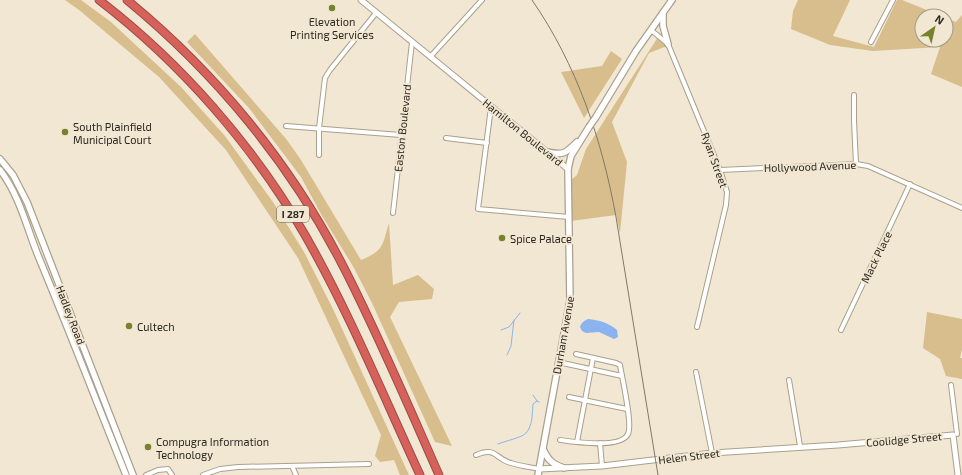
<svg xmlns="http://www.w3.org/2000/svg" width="962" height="475" font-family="'Exo 2',sans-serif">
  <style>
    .green { fill: #d7be8c }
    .water { fill: #8bb3f0 }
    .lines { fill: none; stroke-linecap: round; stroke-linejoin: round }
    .stream { stroke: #8bb3f0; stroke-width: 1 }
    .minor-casing { stroke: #aaa08c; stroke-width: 6 }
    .tertiary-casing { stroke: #aaa08c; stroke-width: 7 }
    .secondary-casing { stroke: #aaa08c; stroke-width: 8 }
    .motorway-casing { stroke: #9a4d46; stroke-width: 9 }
    .minor { stroke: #fff; stroke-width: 4 }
    .tertiary { stroke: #fff; stroke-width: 5 }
    .secondary { stroke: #fff; stroke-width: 5.5 }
    .motorway { stroke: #d5615a; stroke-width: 7 }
    .rail { stroke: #80796b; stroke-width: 1 }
    .secondary-bridge-casing { stroke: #aaa08c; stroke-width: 8; stroke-linecap: butt }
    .secondary-bridge { stroke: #fff; stroke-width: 5.5 }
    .poi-dot { fill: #77822e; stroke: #f2e7d2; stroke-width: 1.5 }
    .labels { text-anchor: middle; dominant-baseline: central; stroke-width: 4; stroke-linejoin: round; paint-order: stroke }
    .shield { fill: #f2e7d2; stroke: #676155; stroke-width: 1 }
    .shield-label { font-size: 10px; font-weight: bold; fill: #2c2820 }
    .poi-label { font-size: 11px; fill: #2c2820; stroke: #f2e7d2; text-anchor: start }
    .street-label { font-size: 11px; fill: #2c2820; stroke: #f2e7d2 }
  </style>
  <rect width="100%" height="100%" fill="#f2e7d2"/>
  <!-- green -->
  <g class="green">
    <path d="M 65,0 L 81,0 L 111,22 L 181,87 L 225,136 L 273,202 L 304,252 L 333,309 L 409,475 L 400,475 L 394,460 L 380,462 L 375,456 L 381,435 L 298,258 L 226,150 L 159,77 L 79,10 Z"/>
    <path d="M 798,0 L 850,0 L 833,36 L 874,47 L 897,0 L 902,0 L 942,16 L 922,16 L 922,40 L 946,40 L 946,18 L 956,22 L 962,15 L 962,87 L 931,74 L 940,47 L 873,51 L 830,45 L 791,29 L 793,11 Z"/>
    <path d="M 195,34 L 287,140 L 301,160 L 361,260 C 385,250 382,245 389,223 L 393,285 L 418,275 L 434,289 L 432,299 L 399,302 L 390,317 L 452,446 L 435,442 L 372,303 L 354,268 L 321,214 L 301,177 L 249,108 L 187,42 Z"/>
    <path d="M 658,37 L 667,46 L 649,53 L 612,122 L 627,162 L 620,233 L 616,215 L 571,221 L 571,180 L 577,175 L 586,149 Z"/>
    <path d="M 611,51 L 622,59 L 584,118 L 561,72 L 602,66 Z"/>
    <path d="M 927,312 L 962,319 L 962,349 L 960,358 L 962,358 L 962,379 L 946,376 L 940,359 L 923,348 Z"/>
  </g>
  <!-- water -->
  <path class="water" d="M 588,319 C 599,320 609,323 617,330 L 618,337 L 614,339 L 599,332 L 586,333 L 582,331 L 580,327 C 582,322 584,321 588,319 Z"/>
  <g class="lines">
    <!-- stream -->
    <g class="stream">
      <path d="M 501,330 L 509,327 L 520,313"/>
      <path d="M 507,355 L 511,346 L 514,320"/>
      <path d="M 533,395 L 537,401 L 539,402"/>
      <path d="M 498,444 C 505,441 512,440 519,437 C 533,433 532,416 533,404 L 537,401"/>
    </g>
    <!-- minor casing -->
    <g class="minor-casing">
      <g id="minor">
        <path d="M 651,30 L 668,44 L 720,170 L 727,192 L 726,205 L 697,327"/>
        <path d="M 871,42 L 893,0"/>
        <path d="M 430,57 L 482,0"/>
        <path d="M 854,95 L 854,121 L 856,164"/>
        <path d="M 491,107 L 478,209 L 569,217"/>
        <path d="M 286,126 L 401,135"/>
        <path d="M 446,138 L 487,143"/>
        <path d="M 319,155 L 319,128 L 325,78 L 330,70 L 376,13"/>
        <path d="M 720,170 L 856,164 L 868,166 L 962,208"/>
        <path d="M 393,213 L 412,42"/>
        <path d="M 841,330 L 910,184"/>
        <path d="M 558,362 L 622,376"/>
        <path d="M 696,372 L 712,453"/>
        <path d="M 789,380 L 800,446"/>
        <path d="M 951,385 L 957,434"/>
        <path d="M 569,397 L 627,409"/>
        <path d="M 560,440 C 574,442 621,449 628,434 C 633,424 622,378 620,365 L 616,363 L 576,354"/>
        <path d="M 577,442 L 593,358"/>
        <path d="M 600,443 L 602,466"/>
        <path d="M 476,455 C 496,446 495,459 511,463 C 520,466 530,467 539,469"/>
        <path d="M 292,466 L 296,475"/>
        <path d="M 146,475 L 158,470 L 168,469 L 172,475"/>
        <path d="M 203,475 L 220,469 L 238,467 L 369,464"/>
      </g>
    </g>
    <!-- tertiary casing -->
    <g class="tertiary-casing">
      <g id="tertiary">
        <path d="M 361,0 L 568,169"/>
        <path d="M 539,469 L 602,466 L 712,453 L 838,445 L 953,435 L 958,475"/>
      </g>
    </g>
    <!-- secondary casing -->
    <g class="secondary-casing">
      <g id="secondary">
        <path d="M 663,13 L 663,26 L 668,44"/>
        <path d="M 596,117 L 636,51 L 672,0"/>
        <path d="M 547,152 C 563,156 566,153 577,142"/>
        <path d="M 0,159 L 13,175 L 27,202 L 133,475"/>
        <path d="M 0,170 C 20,196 27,229 39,258 C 69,330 97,403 126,475"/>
        <path d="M 543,449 C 548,460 552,464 564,468"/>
        <path d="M 538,475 L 570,301 L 568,169 L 571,156 L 589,127"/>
      </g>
    </g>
    <!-- motorway casing -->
    <g class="motorway-casing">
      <g id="motorway">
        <path d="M 99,0 C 181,63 253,145 305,235 C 349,312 383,395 420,475"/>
        <path d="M 127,0 C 216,73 291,164 343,266 C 378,334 408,405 439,475"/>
      </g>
    </g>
    <!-- minor -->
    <use href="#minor" class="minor"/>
    <!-- tertiary -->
    <use href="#tertiary" class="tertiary"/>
    <!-- secondary -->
    <use href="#secondary" class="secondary"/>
    <!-- motorway -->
    <use href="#motorway" class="motorway"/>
    <!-- rail -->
    <path class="rail" d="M 532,0 C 577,65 602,140 616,217 L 658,475"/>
    <!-- secondary-bridge casing -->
    <g class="secondary-bridge-casing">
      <path id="secondary-bridge" d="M 589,127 L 596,117"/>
    </g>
    <!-- secondary-bridge -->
    <use href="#secondary-bridge" class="secondary-bridge"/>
  </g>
  <!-- markers -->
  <g class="poi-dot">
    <circle cx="332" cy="8" r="4"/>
    <circle cx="65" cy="132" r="4"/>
    <circle cx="502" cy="238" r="4"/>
    <circle cx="129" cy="326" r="4"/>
    <circle cx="148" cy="447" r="4"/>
  </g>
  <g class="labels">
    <!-- shield labels -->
    <rect class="shield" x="277" y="206" width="32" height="16" rx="3"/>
    <g class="shield-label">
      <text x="293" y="214">I 287</text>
    </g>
    <!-- poi labels -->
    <g class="poi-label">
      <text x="332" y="21" text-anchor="middle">Elevation<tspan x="332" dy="13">Printing Services</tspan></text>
      <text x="73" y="126">South Plainfield<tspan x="73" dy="13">Municipal Court</tspan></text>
      <text x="510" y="238">Spice Palace</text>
      <text x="137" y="326">Cultech</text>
      <text x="156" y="441">Compugra Information<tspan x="156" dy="13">Technology</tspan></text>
    </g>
    <!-- street labels -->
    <g class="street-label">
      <text transform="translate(402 128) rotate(-84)">Easton Boulevard</text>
      <text transform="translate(523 132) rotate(39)">Hamilton Boulevard</text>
      <text transform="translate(715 160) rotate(70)">Ryan Street</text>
      <text transform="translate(810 166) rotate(-2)">Hollywood Avenue</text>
      <text transform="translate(876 257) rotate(-64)">Mack Place</text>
      <text transform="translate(71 315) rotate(69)">Hadley Road</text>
      <text transform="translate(563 335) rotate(-80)">Durham Avenue</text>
      <text transform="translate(904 439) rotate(-5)">Coolidge Street</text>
      <text transform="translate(689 456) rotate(-7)">Helen Street</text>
    </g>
  </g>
  <!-- north arrow -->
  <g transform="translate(934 28) rotate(34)"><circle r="19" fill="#f2e7d2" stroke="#a39b8b"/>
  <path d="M0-3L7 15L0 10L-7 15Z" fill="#77822e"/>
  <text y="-6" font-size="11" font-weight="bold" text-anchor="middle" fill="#2c2820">N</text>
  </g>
</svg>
